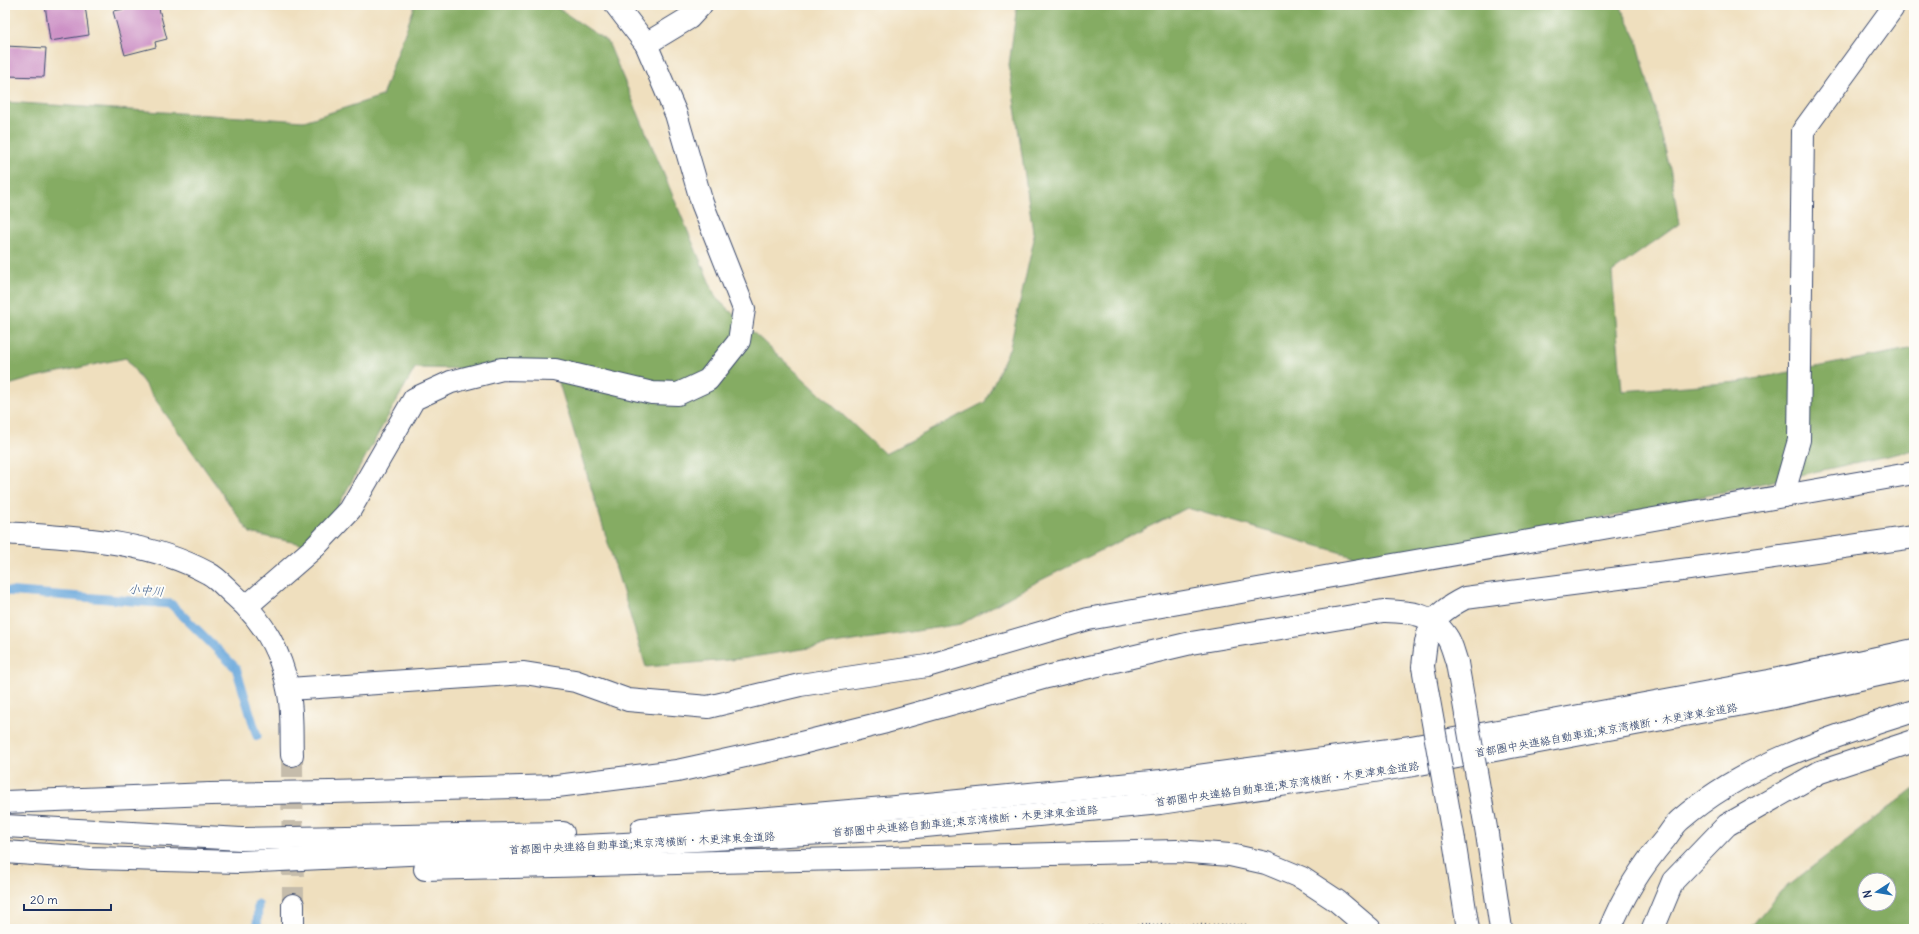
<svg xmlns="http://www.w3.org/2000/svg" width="1919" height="934" font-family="Delius,'Klee One',sans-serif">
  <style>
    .forest { fill: #85ac63; stroke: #506e60; fill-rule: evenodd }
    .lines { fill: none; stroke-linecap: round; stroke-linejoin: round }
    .stream { stroke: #69a7db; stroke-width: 9 }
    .building { fill: #cc8fc5 }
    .tertiary-tunnel { stroke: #c5bcab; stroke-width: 22; stroke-dasharray: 22 11; stroke-linecap: butt }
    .minor-casing { stroke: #3b496c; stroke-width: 24 }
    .tertiary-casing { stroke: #3b496c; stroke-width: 24 }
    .motorway-casing { stroke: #3b496c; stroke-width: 24 }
    .path { stroke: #3b496c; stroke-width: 2.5; stroke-dasharray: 1 3; stroke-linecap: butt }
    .minor { stroke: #fff; stroke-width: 22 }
    .tertiary { stroke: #fff; stroke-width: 22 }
    .motorway { stroke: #fff; stroke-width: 22 }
    .motorway-bridge-casing { stroke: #3b496c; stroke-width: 24; stroke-linecap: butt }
    .motorway-bridge { stroke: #fff; stroke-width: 22 }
    .labels { text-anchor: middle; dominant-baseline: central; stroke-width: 4; stroke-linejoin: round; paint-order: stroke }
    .street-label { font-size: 11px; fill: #1b2f5e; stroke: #fdfcf7 }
    .water-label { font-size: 12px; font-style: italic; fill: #36598a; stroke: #fdfcf7 }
  </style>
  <rect width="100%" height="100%" fill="#fdfcf7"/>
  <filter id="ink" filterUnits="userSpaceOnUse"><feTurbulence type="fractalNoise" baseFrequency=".025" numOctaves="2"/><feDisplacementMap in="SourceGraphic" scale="8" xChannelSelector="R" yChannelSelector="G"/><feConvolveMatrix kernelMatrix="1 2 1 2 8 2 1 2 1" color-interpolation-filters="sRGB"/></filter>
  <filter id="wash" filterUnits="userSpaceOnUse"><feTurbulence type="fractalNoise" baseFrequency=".012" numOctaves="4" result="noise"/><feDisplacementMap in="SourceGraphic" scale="16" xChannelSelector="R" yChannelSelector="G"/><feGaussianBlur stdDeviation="0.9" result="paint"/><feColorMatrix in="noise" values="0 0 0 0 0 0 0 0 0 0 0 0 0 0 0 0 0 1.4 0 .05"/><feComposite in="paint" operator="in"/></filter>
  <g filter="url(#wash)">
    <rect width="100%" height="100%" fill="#efdfbe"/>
    <!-- forest -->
    <g class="forest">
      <path d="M 415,5 L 553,5 L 608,42 L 716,298 L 885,454 L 985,402 L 1010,347 L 1034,239 L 1009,65 L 1017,5 L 1620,5 L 1637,40 L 1671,172 L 1679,224 L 1612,272 L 1622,391 L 1738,382 L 1914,348 L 1914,450 L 1387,566 L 1187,508 L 1033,584 L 961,624 L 740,659 L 646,667 L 555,370 L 415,368 L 315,547 L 250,533 L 126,358 L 40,376 L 5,386 L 5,102 L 304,121 L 382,96 Z"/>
      <path d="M 1914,788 L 1914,929 L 1749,929 L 1781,891 ZM 1865,880 L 1889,880 L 1889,904 L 1865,904 Z"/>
    </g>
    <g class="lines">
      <!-- stream -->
      <g class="stream">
        <path d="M 5,591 L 171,604 L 236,668 L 257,736"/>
        <path d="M 257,929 L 258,904"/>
      </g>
    </g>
    <g id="blocks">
      <!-- building -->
      <g class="building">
        <path d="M 45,5 L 85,5 L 89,35 L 50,41 Z"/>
        <path d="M 123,5 L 158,5 L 167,39 L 155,42 L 156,47 L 125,55 L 113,11 L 124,9 Z"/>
        <path d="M 5,46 L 46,48 L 44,77 L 5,76 Z"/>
      </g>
    </g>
  </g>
  <g filter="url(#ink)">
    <use href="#blocks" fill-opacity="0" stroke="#3b496c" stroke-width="1"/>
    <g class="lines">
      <!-- tertiary-tunnel -->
      <path class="tertiary-tunnel" d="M 292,755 L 293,905"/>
      <!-- minor casing -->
      <g class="minor-casing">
        <g id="minor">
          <path d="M 646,44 L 689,18 L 701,5"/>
          <path d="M 1783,496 L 1799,440 L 1803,131 L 1892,9 L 1893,5"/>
          <path d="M 247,606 L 315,547 L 350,510 L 414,399 L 451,382 L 502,369 L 555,370 L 652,393 L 678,394 L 708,380 L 739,341 L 744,309 L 702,203 L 676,114 L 646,44 L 616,5"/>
          <path d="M 289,689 L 524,673 L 575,681 L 628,700 L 708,707 L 800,685 L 927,666 L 1088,619 L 1914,473"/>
          <path d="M 1653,929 L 1673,881 L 1727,825 L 1820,772 L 1914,741"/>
        </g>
      </g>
      <!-- tertiary casing -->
      <g class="tertiary-casing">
        <g id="tertiary">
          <path d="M 5,533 C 74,538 145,539 208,573 C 218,578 227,589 235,596 C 263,620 281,653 288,689 C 293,710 291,734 292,755"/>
          <path d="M 293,905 L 293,929"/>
        </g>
      </g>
      <!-- motorway casing -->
      <g class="motorway-casing">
        <g id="motorway">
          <path d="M 1423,667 C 1427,628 1428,617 1465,598 L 1689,569 L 1914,537"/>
          <path d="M 331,792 L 557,786 L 677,771 L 777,749 L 886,722 L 1047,677 L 1191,643 L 1383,611 C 1409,612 1431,612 1447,637 C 1452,644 1454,655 1457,663"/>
          <path d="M 5,802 L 210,794"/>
          <path d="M 5,826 L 241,839 L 563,833"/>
          <path d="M 642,829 L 918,805 L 1161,781 L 1411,747 L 1769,681 L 1914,650"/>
          <path d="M 1487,834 L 1501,929"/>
          <path d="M 1454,840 L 1468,929"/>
          <path d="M 5,852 L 91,858 L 239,862 L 624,844 L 895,829 L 1160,803 L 1414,765 L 1770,699 L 1914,667"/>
          <path d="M 425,869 L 1177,851 L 1230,855 L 1266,863 L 1302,878 L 1337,901 L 1370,929"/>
          <path d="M 1610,929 C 1623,896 1642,866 1665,839 C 1670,833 1674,825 1680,820 C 1747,762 1832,737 1914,711"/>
        </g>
      </g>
      <!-- path -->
      <path class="path" d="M 1017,929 L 1142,925 L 1247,925 L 1253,929"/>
      <!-- minor -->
      <use href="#minor" class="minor"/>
      <!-- tertiary -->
      <use href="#tertiary" class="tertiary"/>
      <!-- motorway -->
      <use href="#motorway" class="motorway"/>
      <!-- motorway-bridge casing -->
      <g class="motorway-bridge-casing">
        <g id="motorway-bridge">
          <path d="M 1457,663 L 1487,834"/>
          <path d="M 1423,667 L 1454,840"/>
          <path d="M 210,794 L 331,792"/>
        </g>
      </g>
      <!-- motorway-bridge -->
      <use href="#motorway-bridge" class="motorway-bridge"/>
    </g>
  </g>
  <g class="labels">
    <!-- street labels -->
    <g class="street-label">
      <text transform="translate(1606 730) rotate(-10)">首都圏中央連絡自動車道;東京湾横断・木更津東金道路</text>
      <text transform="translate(1287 784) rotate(-8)">首都圏中央連絡自動車道;東京湾横断・木更津東金道路</text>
      <text transform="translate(965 821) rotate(-5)">首都圏中央連絡自動車道;東京湾横断・木更津東金道路</text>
      <text transform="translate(642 843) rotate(-3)">首都圏中央連絡自動車道;東京湾横断・木更津東金道路</text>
    </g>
    <!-- water labels -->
    <g class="water-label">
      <text transform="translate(146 590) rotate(5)">小中川</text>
    </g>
  </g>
  <!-- margin -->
  <rect width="1919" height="934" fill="none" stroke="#fdfcf7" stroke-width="20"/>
  <!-- north arrow -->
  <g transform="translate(1877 892) rotate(258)"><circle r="19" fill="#fdfcf7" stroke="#a3aaba"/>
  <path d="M0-3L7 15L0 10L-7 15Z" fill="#1f6fb2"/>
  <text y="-6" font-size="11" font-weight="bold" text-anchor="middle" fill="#1b2f5e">N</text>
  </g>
  <!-- scale -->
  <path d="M24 904v6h87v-6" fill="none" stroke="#1b2f5e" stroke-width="2"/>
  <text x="30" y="904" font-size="12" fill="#1b2f5e" stroke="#fdfcf7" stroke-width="3" paint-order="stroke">20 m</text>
</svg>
